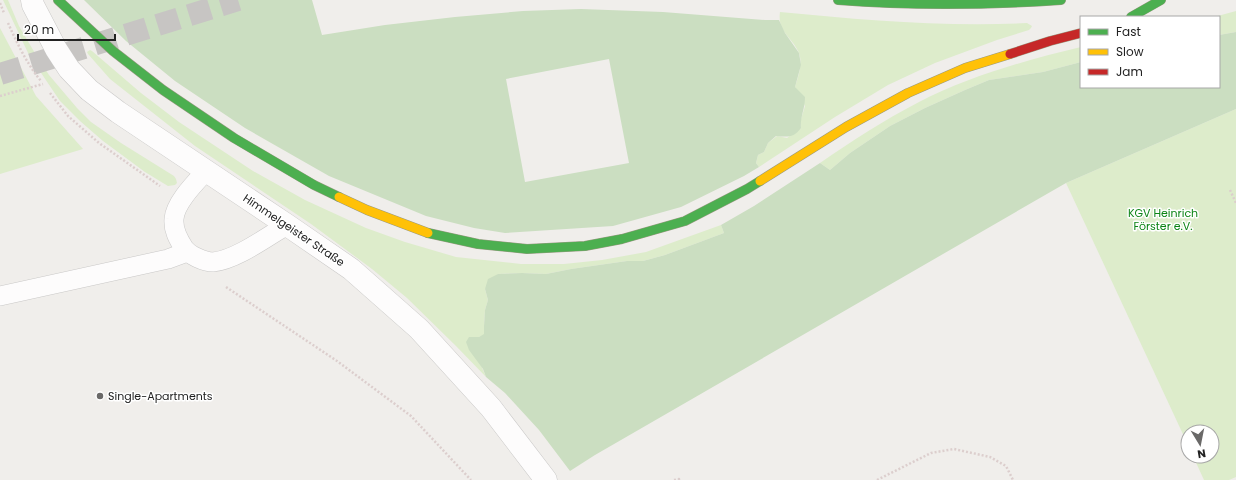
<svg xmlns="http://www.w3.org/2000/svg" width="1236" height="480" font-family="Poppins,sans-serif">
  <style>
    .grass { fill: #ddeccb }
    .forest { fill: #cbdec1; fill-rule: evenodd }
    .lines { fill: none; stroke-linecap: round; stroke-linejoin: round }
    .highway-tunnel { stroke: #c7c5c3; stroke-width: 22; stroke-dasharray: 22 11; stroke-linecap: butt }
    .lane-casing { stroke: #c9c8c7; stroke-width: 20 }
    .street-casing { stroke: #c9c8c7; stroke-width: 23 }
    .fast-casing { stroke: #999a82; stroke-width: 10 }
    .slow-casing { stroke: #999a82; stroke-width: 10 }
    .jam-casing { stroke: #999a82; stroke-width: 10 }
    .path { stroke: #dccecd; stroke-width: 2.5; stroke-dasharray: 2 2; stroke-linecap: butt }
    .lane { stroke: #fdfcfc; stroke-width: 19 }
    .street { stroke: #fdfcfc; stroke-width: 22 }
    .fast { stroke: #4caf50; stroke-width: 9 }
    .slow { stroke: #ffc107; stroke-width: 9 }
    .jam { stroke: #c62828; stroke-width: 9 }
    .poi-dot { fill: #6a6968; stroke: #fff; stroke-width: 1.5 }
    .labels { text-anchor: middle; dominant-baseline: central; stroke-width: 3; stroke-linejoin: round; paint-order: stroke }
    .park-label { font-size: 11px; fill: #0c8416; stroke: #fff }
    .street-label { font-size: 11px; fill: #222; stroke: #fff }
    .poi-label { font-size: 11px; fill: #222; stroke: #fff; text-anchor: start }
  </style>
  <rect width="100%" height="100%" fill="#f0eeeb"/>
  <!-- grass -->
  <g class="grass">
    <path d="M 3,0 L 8,0 L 19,26 L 36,55 L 49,75 L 77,108 L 91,122 L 121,143 L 174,176 L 176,179 L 177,183 L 175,185 L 168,186 L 163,183 L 145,172 L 103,141 L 80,121 L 60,101 L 29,55 Z"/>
    <path d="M 1236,11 L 1236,32 L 1219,35 L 1219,17 L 1214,17 Z"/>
    <path d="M 780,12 C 862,20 945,27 1027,23 L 1032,26 L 1031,28 L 1029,30 L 997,40 L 935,63 L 888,85 L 835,117 L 759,167 L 756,163 L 758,155 L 764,152 L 768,143 L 777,136 L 787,138 L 801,128 L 801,119 L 805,106 L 795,87 C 798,77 803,64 799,53 C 793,38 777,32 780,12 Z"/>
    <path d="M 0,28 L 36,96 L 83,149 L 0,174 Z"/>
    <path d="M 1081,47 L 1081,62 L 1043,72 L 989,80 L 965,90 L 925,108 L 890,126 L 850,153 L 830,170 L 820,163 C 852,141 884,120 919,102 C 970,76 1026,60 1081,47 Z"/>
    <path d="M 90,50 L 92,51 L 141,93 L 179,122 L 253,171 L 305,200 L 366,228 L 405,242 L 456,257 L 521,264 L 564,264 L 602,260 L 646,252 L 721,225 L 724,233 L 665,255 L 643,261 L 627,261 L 571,269 L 546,274 L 522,273 L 498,274 L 485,289 L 488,300 L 485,310 L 484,326 L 484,335 L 479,337 L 469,337 L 486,377 L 456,346 L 407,298 L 372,269 L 311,224 L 195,146 L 110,79 L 88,54 L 87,52 Z"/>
    <path d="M 1236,109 L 1236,477 L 1229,480 L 1204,480 L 1193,456 L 1212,456 L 1212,432 L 1188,432 L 1188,445 L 1066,183 Z"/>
  </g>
  <!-- forest -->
  <g class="forest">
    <path d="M 84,0 L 312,0 L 322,35 L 385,25 L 455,17 L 523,11 L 581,9 L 663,12 L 765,20 L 779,20 L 785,33 L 799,53 L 801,65 L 795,87 L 805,97 C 805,109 800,117 801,128 C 794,138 787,137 776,136 L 768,143 L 764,152 L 758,155 L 756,163 L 759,167 L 744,176 L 681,207 L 613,226 L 505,233 L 474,228 L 426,216 L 329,176 L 245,128 L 175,81 L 126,41 ZM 609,59 L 629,163 L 525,182 L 506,79 Z"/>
    <path d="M 1236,32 L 1236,109 L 1066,183 L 595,455 L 570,471 L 539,430 L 505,393 L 486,377 L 483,369 L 469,350 L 466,342 L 469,337 L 479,337 L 484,334 L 484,326 L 485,310 L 488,300 L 485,289 L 488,279 L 498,274 L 522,273 L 546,274 L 571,269 L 627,261 L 643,261 L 665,255 L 724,233 L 721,225 L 754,206 L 820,163 L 830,170 L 850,153 L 890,126 L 925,108 L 965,90 L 989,80 L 1043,72 L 1081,62 L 1081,87 L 1219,87 L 1219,35 Z"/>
  </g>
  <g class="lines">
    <!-- highway-tunnel -->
    <path class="highway-tunnel" d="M 0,74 L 238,0"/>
    <!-- lane casing -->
    <g class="lane-casing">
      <g id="lane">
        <path d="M 206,171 C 195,183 175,203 174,219 C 173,230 178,239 184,248 C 189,255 204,262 213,262 C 236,260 268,236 287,225"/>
        <path d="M 0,296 L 168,259 L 187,252"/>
      </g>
    </g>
    <!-- street casing -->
    <g class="street-casing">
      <path id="street" d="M 32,0 L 33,5 L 56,49 L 69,69 L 89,90 L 118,112 L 287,225 L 351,269 L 419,329 L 491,408 L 546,480"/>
    </g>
    <!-- fast casing -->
    <g class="fast-casing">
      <g id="fast">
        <path d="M 58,0 L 113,51 L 163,90 L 234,138 L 314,185 L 339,197"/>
        <path d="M 838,0 C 912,6 987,5 1061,0"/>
        <path d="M 1131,17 L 1161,0"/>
        <path d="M 428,233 L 478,244 L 527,249 L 585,246 L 622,239 L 685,221 L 747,189 L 760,181"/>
      </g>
    </g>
    <!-- slow casing -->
    <g class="slow-casing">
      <g id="slow">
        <path d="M 760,181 L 846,127 L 908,93 L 965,68 L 1010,54"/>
        <path d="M 339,197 L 367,210 L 428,233"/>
      </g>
    </g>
    <!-- jam casing -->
    <g class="jam-casing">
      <path id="jam" d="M 1010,54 L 1050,41 L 1081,33"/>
    </g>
    <!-- path -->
    <g class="path">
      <path d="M 0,3 L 4,13"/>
      <path d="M 8,23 C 17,43 27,64 41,81"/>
      <path d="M 50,93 L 68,116 L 99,143 L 160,186"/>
      <path d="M 0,96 L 43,84"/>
      <path d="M 1230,190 L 1236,203"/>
      <path d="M 226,287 L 337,361 L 411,416 L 471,480"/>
      <path d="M 674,480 L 679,479 L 679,480"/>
      <path d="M 877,480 L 931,453 L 954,449 L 990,457 L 1006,466 L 1013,480"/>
    </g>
    <!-- lane -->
    <use href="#lane" class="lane"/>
    <!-- street -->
    <use href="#street" class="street"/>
    <!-- fast -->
    <use href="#fast" class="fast"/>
    <!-- slow -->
    <use href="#slow" class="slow"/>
    <!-- jam -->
    <use href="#jam" class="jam"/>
  </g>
  <!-- markers -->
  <circle class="poi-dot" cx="100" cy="396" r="4"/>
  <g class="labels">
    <!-- park labels -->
    <g class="park-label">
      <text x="1163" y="213">KGV Heinrich<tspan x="1163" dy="13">Förster e.V.</tspan></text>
    </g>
    <!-- street labels -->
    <g class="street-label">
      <text transform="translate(294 230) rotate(34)">Himmelgeister Straße</text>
    </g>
    <!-- poi labels -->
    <g class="poi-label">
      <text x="108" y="396">Single-Apartments</text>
    </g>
  </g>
  <!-- legend -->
  <rect x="1080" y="16" width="140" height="72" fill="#ffffff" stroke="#a7a7a7"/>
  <rect x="1088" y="29" width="20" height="6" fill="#4caf50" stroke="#a7a7a7"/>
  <text x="1116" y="36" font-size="12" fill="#222222">Fast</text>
  <rect x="1088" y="49" width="20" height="6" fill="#ffc107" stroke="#a7a7a7"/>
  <text x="1116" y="56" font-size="12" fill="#222222">Slow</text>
  <rect x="1088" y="69" width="20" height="6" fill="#c62828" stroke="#a7a7a7"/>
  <text x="1116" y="76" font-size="12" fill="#222222">Jam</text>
  <!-- north arrow -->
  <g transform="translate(1200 444) rotate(170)"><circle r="19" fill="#ffffff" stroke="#a7a7a7"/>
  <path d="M0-3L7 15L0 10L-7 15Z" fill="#6a6968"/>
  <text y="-6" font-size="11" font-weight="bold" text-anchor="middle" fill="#222222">N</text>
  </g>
  <!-- scale -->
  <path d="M18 34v6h97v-6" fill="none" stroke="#222222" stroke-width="2"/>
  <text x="24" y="34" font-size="12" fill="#222222" stroke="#ffffff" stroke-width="3" paint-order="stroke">20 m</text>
</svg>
